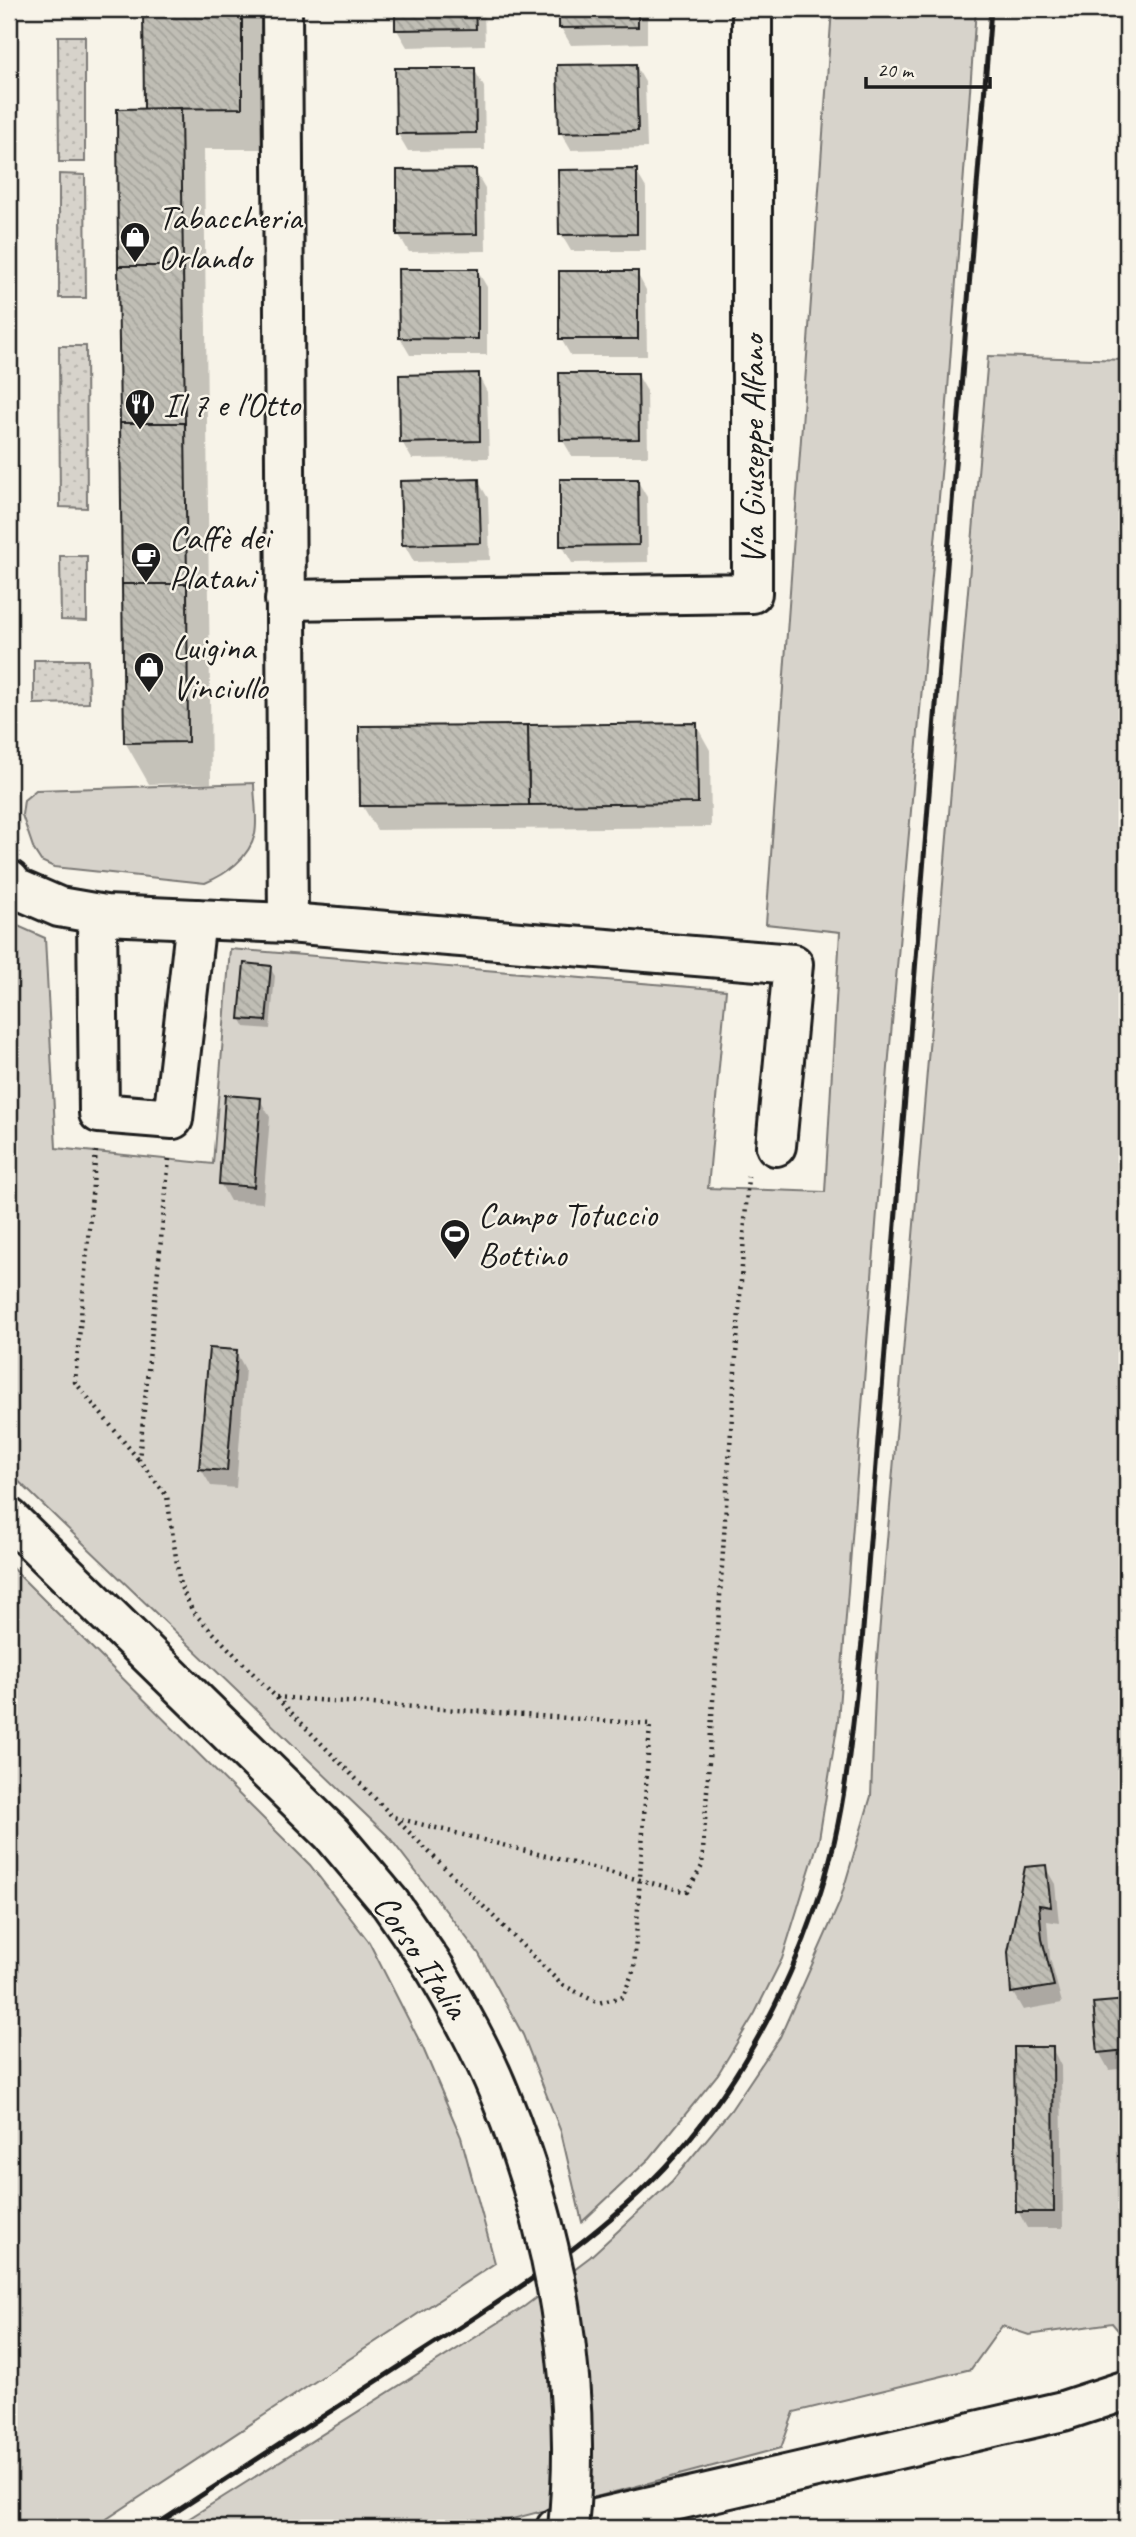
<svg xmlns="http://www.w3.org/2000/svg" width="1136" height="2537" font-family="Caveat,sans-serif">
  <style>
    .grass { fill: #d7d3cb; stroke: #7a7874; stroke-width: 2 }
    .garden { fill: url(#garden-dots); stroke: #7a7874; stroke-width: 2 }
    .shadow { fill: #0003 }
    .building { fill: url(#building-back-hatch); stroke: #1c1c1c; stroke-width: 2 }
    .lines { fill: none; stroke-linecap: round; stroke-linejoin: round }
    .minor-casing { stroke: #1c1c1c; stroke-width: 44 }
    .major-casing { stroke: #1c1c1c; stroke-width: 44 }
    .path { stroke: #1c1c1c; stroke-width: 4.5; stroke-dasharray: 2 5; stroke-linecap: butt }
    .minor { stroke: #f7f3e8; stroke-width: 38 }
    .major { stroke: #f7f3e8; stroke-width: 38 }
    .rail { stroke: #1c1c1c; stroke-width: 5 }
    .major-bridge-casing { stroke: #1c1c1c; stroke-width: 44; stroke-linecap: butt }
    .major-bridge { stroke: #f7f3e8; stroke-width: 38 }
    .labels { text-anchor: middle; dominant-baseline: central; stroke-width: 5; stroke-linejoin: round; paint-order: stroke }
    .poi-label { font-size: 35px; fill: #1c1c1c; stroke: #f7f3e8; text-anchor: start }
    .street-label { font-size: 35px; fill: #1c1c1c; stroke: #f7f3e8 }
  </style>
  <defs>
    <pattern id="garden-dots" width="8" height="8" patternUnits="userSpaceOnUse" patternTransform="scale(1.75)"><rect width="8" height="8" fill="#d7d3cb"/><path d="M2 2h.1M6 6h.1" fill="none" stroke="#b8b5ae" stroke-width="1.8" stroke-linecap="round"/></pattern>
    <pattern id="building-back-hatch" width="6" height="6" patternUnits="userSpaceOnUse" patternTransform="scale(1.75)"><rect width="6" height="6" fill="#c0beb5"/><path d="M-1 5l2 2M0 0l6 6M5-1l2 2" fill="none" stroke="#a4a39b"/></pattern>
  </defs>
  <rect width="100%" height="100%" fill="#f7f3e8"/>
  <filter id="ink" filterUnits="userSpaceOnUse"><feTurbulence type="fractalNoise" baseFrequency=".0143" numOctaves="2"/><feDisplacementMap in="SourceGraphic" scale="14" xChannelSelector="R" yChannelSelector="G"/><feConvolveMatrix kernelMatrix="1 2 1 2 8 2 1 2 1" color-interpolation-filters="sRGB"/></filter>
  <g filter="url(#ink)">
    <!-- grass -->
    <g class="grass">
      <path d="M 832,9 L 976,9 L 945,430 L 888,1068 L 838,1721 L 819,1839 L 782,1959 L 755,2013 L 718,2074 L 650,2158 L 582,2222 L 561,2132 L 523,2035 L 479,1954 L 389,1837 L 9,1472 L 9,922 L 45,938 L 56,1148 L 213,1164 L 230,949 L 726,990 L 708,1188 L 825,1192 L 840,932 L 766,924 Z"/>
      <path d="M 988,356 L 1127,360 L 1127,2341 L 1112,2323 L 1029,2335 L 1002,2326 L 971,2369 L 794,2412 L 781,2448 L 478,2528 L 174,2528 L 525,2306 L 590,2257 L 672,2181 L 731,2110 L 780,2037 L 839,1904 L 871,1796 L 876,1670 Z"/>
      <path d="M 254,783 C 254,798 258,819 255,834 C 249,858 227,874 205,883 L 54,867 L 41,861 L 34,850 L 22,815 L 24,800 L 36,790 Z"/>
      <path d="M 9,1565 L 310,1865 L 369,1942 L 423,2048 L 461,2137 L 495,2263 L 93,2528 L 9,2528 Z"/>
    </g>
    <!-- garden -->
    <g class="garden">
      <path d="M 58,36 L 85,36 L 85,162 L 59,162 Z"/>
      <path d="M 59,174 L 85,175 L 86,298 L 59,298 Z"/>
      <path d="M 59,346 L 86,346 L 87,508 L 60,507 Z"/>
      <path d="M 60,556 L 87,556 L 87,621 L 61,620 Z"/>
      <path d="M 34,660 L 88,660 L 89,703 L 34,704 Z"/>
    </g>
    <!-- shadow -->
    <g class="shadow">
      <path d="M 145,9 L 264,9 L 265,149 L 204,149 L 211,783 L 149,784 L 125,742 L 146,111 Z"/>
      <path d="M 396,9 L 484,9 L 485,45 L 407,47 L 397,30 Z"/>
      <path d="M 560,9 L 647,9 L 647,43 L 571,45 L 561,28 Z"/>
      <path d="M 635,65 L 645,82 L 647,148 L 571,150 L 561,133 Z"/>
      <path d="M 474,69 L 484,87 L 485,150 L 408,151 L 398,134 Z"/>
      <path d="M 475,171 L 485,188 L 486,251 L 409,252 L 399,235 Z"/>
      <path d="M 636,171 L 646,188 L 646,251 L 571,251 L 561,234 Z"/>
      <path d="M 477,270 L 487,287 L 487,355 L 410,355 L 400,338 Z"/>
      <path d="M 637,273 L 646,290 L 647,356 L 571,356 L 561,339 Z"/>
      <path d="M 637,374 L 647,391 L 648,456 L 572,456 L 562,439 Z"/>
      <path d="M 478,375 L 487,392 L 489,458 L 412,459 L 402,442 Z"/>
      <path d="M 637,480 L 647,497 L 648,562 L 572,563 L 562,545 Z"/>
      <path d="M 478,481 L 488,498 L 490,560 L 414,562 L 404,544 Z"/>
      <path d="M 696,725 L 710,750 L 711,827 L 377,830 L 362,805 Z"/>
      <path d="M 270,968 L 275,976 L 270,1029 L 245,1027 L 240,1018 Z"/>
      <path d="M 260,1100 L 270,1117 L 263,1203 L 230,1201 L 220,1183 Z"/>
      <path d="M 236,1352 L 245,1369 L 236,1488 L 211,1486 L 201,1469 Z"/>
      <path d="M 1045,1867 L 1055,1884 L 1059,1923 L 1047,1921 L 1050,1958 L 1062,2003 L 1023,2010 L 1013,1993 Z"/>
      <path d="M 1127,2002 L 1127,2068 L 1109,2070 L 1099,2052 L 1095,2004 Z"/>
      <path d="M 1052,2048 L 1061,2066 L 1063,2228 L 1027,2228 L 1018,2211 Z"/>
    </g>
    <!-- building -->
    <g class="building">
      <path d="M 143,9 L 242,9 L 242,108 L 144,109 Z"/>
      <path d="M 395,9 L 475,9 L 476,29 L 395,30 Z"/>
      <path d="M 559,9 L 638,9 L 638,27 L 559,28 Z"/>
      <path d="M 636,64 L 638,131 L 559,133 L 557,65 Z"/>
      <path d="M 395,68 L 475,68 L 476,133 L 396,134 Z"/>
      <path d="M 181,108 L 183,266 L 118,266 L 117,109 Z"/>
      <path d="M 476,169 L 477,234 L 397,235 L 397,170 Z"/>
      <path d="M 637,169 L 637,234 L 559,235 L 558,170 Z"/>
      <path d="M 118,266 L 183,266 L 185,423 L 120,423 Z"/>
      <path d="M 398,269 L 478,269 L 478,339 L 399,338 Z"/>
      <rect x="559" y="271" width="79" height="68"/>
      <path d="M 479,373 L 480,441 L 400,443 L 399,375 Z"/>
      <path d="M 559,373 L 638,373 L 639,439 L 560,440 Z"/>
      <path d="M 120,423 L 185,423 L 187,584 L 122,584 Z"/>
      <path d="M 479,479 L 481,543 L 402,545 L 400,481 Z"/>
      <path d="M 560,479 L 638,479 L 639,545 L 560,546 Z"/>
      <path d="M 122,584 L 187,584 L 188,742 L 124,743 Z"/>
      <path d="M 697,723 L 698,803 L 529,805 L 528,725 Z"/>
      <path d="M 528,725 L 529,805 L 360,806 L 359,726 Z"/>
      <path d="M 244,963 L 271,966 L 266,1021 L 239,1019 Z"/>
      <path d="M 225,1095 L 261,1098 L 254,1187 L 219,1184 Z"/>
      <path d="M 209,1348 L 237,1350 L 227,1471 L 199,1469 Z"/>
      <path d="M 1046,1865 L 1051,1907 L 1039,1905 L 1042,1939 L 1054,1986 L 1011,1993 L 1008,1952 L 1025,1867 Z"/>
      <path d="M 1127,2000 L 1127,2050 L 1098,2053 L 1093,2003 Z"/>
      <path d="M 1014,2047 L 1053,2047 L 1054,2212 L 1016,2212 Z"/>
    </g>
    <g class="lines">
      <!-- minor casing -->
      <g class="minor-casing">
        <g id="minor">
          <path d="M 282,9 L 288,923"/>
          <path d="M 285,600 L 752,593 L 752,9"/>
          <path d="M 9,880 L 15,888 L 59,907 L 105,915 L 288,923 L 793,964 L 776,1146"/>
          <path d="M 97,914 L 99,1113 L 173,1119 L 196,919"/>
          <path d="M 556,2528 L 1063,2411 L 1127,2390"/>
        </g>
      </g>
      <!-- major casing -->
      <g class="major-casing">
        <path id="major" d="M 9,1518 L 332,1834 L 390,1903 L 434,1967"/>
      </g>
      <!-- path -->
      <g class="path">
        <path d="M 96,1151 L 75,1382 L 138,1459"/>
        <path d="M 169,1159 L 139,1460 L 167,1496 L 180,1585 L 193,1612 L 393,1817 L 687,1892 L 702,1866 L 748,1176"/>
        <path d="M 276,1697 L 650,1724 L 634,1969 L 623,1997 L 598,2003 L 561,1984 L 397,1820"/>
      </g>
      <!-- minor -->
      <use href="#minor" class="minor"/>
      <!-- major -->
      <use href="#major" class="major"/>
      <!-- rail -->
      <path class="rail" d="M 151,2528 C 239,2471 327,2414 414,2357 C 502,2300 592,2244 664,2168 C 733,2094 785,1999 817,1903 C 846,1819 852,1729 862,1642 L 991,9"/>
      <!-- major-bridge casing -->
      <g class="major-bridge-casing">
        <path id="major-bridge" d="M 434,1967 C 458,2008 482,2050 500,2095 C 555,2230 583,2382 568,2528"/>
      </g>
      <!-- major-bridge -->
      <use href="#major-bridge" class="major-bridge"/>
    </g>
  </g>
  <!-- icons -->
  <defs>
    <g id="shop-pin" transform="scale(1.575)"><path d="M0 17L-7.5 6A9.5 9.5 0 1 1 7.5 6Z" fill="#1c1c1c" stroke="#f7f3e8"/><path d="M-5-2.5h2.3a2.7 3.5 0 0 1 5.4 0H5L5.5 6h-11ZM-1.5-2.5h3a1.5 2.3 0 0 0-3 0Z" fill="#fff"/></g>
    <g id="restaurant-pin" transform="scale(1.575)"><path d="M0 17L-7.5 6A9.5 9.5 0 1 1 7.5 6Z" fill="#1c1c1c" stroke="#f7f3e8"/><path d="M-5-6h1v4h1v-4h1v4h1v-4h1v5L-1.5 .5V6h-2V.5L-5-1ZM5-6V6H3V1.5H1.5Q1.5-4 5-6Z" fill="#fff"/></g>
    <g id="cafe-pin" transform="scale(1.575)"><path d="M0 17L-7.5 6A9.5 9.5 0 1 1 7.5 6Z" fill="#1c1c1c" stroke="#f7f3e8"/><path d="M-5.5-4.5H6V0H3Q3 3.5 0 3.5H-2.5Q-5.5 3.5-5.5 0ZM3-3.2v2h1.7v-2ZM-6 4.5H4V6H-6Z" fill="#fff"/></g>
    <g id="stadium-pin" transform="scale(1.575)"><path d="M0 17L-7.5 6A9.5 9.5 0 1 1 7.5 6Z" fill="#1c1c1c" stroke="#f7f3e8"/><path d="M0-5a6.5 5 0 1 0 0 10a6.5 5 0 1 0 0-10ZM-3.5-1.8h7v3.6h-7Z" fill="#fff"/></g>
  </defs>
  <g fill-rule="evenodd">
    <use href="#shop-pin" x="135" y="237"/>
    <use href="#restaurant-pin" x="140" y="404"/>
    <use href="#cafe-pin" x="146" y="557"/>
    <use href="#shop-pin" x="149" y="667"/>
    <use href="#stadium-pin" x="455" y="1234"/>
  </g>
  <g class="labels">
    <!-- poi labels -->
    <g class="poi-label">
      <text x="158" y="217">Tabaccheria<tspan x="158" dy="40">Orlando</tspan></text>
      <text x="163" y="404">Il 7 e l'Otto</text>
      <text x="169" y="537">Caffè dei<tspan x="169" dy="40">Platani</tspan></text>
      <text x="172" y="647">Luigina<tspan x="172" dy="40">Vinciullo</tspan></text>
      <text x="478" y="1214">Campo Totuccio<tspan x="478" dy="40">Bottino</tspan></text>
    </g>
    <!-- street labels -->
    <g class="street-label">
      <text transform="translate(752 450) rotate(-90)">Via Giuseppe Alfano</text>
      <text transform="translate(421 1956) rotate(56)">Corso Italia</text>
    </g>
  </g>
  <!-- margin -->
  <rect width="1136" height="2537" fill="none" stroke="#f7f3e8" stroke-width="35"/>
  <rect x="18" y="18" width="1101" height="2502" fill="none" stroke="#1c1c1c" stroke-width="2.5" filter="url(#ink)"/>
  <!-- scale -->
  <path d="M866 77v10h124v-10" fill="none" stroke="#1c1c1c" stroke-width="3.5"/>
  <text x="877" y="77" font-size="21" fill="#1c1c1c" stroke="#f7f3e8" stroke-width="5" paint-order="stroke">20 m</text>
</svg>
